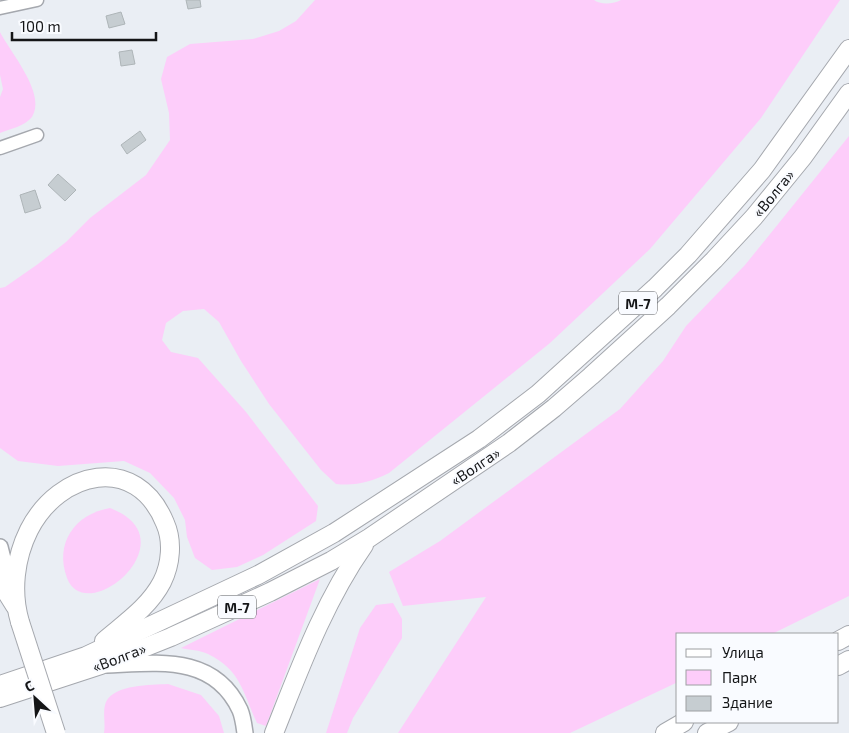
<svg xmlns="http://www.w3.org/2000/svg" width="849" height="733" font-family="'Exo 2',sans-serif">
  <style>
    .green { fill: #fdcdfa }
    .building { fill: #c6cdd1; stroke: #aeb5b8 }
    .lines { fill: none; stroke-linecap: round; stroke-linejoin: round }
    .minor-casing { stroke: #a5a8ae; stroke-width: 15 }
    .major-casing { stroke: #a5a8ae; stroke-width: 18 }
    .highway-casing { stroke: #a5a8ae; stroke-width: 20 }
    .minor { stroke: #fff; stroke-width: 12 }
    .major { stroke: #fff; stroke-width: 15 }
    .highway { stroke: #fff; stroke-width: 18 }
    .highway-bridge-casing { stroke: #a5a8ae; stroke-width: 20; stroke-linecap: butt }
    .highway-bridge { stroke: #fff; stroke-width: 18 }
    .labels { text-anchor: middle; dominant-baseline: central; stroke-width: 4; stroke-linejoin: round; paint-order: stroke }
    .shield { fill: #f9fbff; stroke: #595a5d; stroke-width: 1 }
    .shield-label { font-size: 14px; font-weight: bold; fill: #141517 }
    .street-label { font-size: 15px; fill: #141517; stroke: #f9fbff }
  </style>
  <rect width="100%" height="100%" fill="#eaeef4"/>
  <!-- green -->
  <g class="green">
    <path d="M 315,0 L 594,0 C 600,5 614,4 621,0 L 840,0 L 761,118 L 650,249 L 550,343 L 389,473 C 370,482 357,486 336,484 L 321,470 L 269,404 L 241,361 L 219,322 L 204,309 L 183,311 L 166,323 L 162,340 L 171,352 L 198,358 L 246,412 L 318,506 L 316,521 L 263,555 L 237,567 L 212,570 L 195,558 L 187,537 L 185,520 L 174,498 L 150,473 L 124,461 L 58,466 L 18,461 L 0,448 L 0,288 L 5,287 L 38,264 L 66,242 L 90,218 L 146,175 L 170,140 L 169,113 L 161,79 L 167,57 L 190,44 L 253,39 L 279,31 L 296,21 Z"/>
    <path d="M 0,32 C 10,52 47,94 32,117 C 25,126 10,129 0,133 L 0,97 L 3,89 L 0,75 Z"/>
    <path d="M 849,136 L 849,596 L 772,634 L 678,634 L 678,682 L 570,733 L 398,733 L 486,597 L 403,606 L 389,572 L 440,541 L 620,409 L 663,361 L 686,326 L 745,265 Z"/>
    <path d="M 110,508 C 192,539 86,629 67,578 C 54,543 75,514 110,508 Z"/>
    <path d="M 320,579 L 266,726 L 257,723 C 243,693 241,670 208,654 C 200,650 189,650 181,648 Z"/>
    <path d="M 393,603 L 402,619 L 402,638 L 353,718 L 347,733 L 326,733 L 360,628 L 376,605 Z"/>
    <path d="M 168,684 L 201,695 L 219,716 L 224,733 L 104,733 C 106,724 102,711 106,702 C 115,684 151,685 168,684 Z"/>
  </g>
  <!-- building -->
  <g class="building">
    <path d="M 186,0 L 200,0 L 201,7 L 188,9 Z"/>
    <path d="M 121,12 L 125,24 L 109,28 L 106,16 Z"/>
    <path d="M 132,50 L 135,64 L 121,66 L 119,52 Z"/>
    <path d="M 140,131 L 146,140 L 127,154 L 121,145 Z"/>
    <path d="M 58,174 L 76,190 L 65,201 L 48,185 Z"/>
    <path d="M 35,190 L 41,208 L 25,213 L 20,195 Z"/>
  </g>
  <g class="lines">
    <!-- minor casing -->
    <g class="minor-casing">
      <g id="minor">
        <path d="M 0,8 L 37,0"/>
        <path d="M 0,148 L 37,135"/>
      </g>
    </g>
    <!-- major casing -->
    <g class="major-casing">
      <g id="major">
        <path d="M 0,547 L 12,594"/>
        <path d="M 107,665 C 158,663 214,654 240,710 C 243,717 244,726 245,733"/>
      </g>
    </g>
    <!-- highway casing -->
    <g class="highway-casing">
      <g id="highway">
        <path d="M 0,582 L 15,606"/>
        <path d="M 20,622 C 11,592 15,558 29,530 C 59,471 136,452 165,523 C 173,541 171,564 162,582 C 149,607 125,623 104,641"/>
        <path d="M 838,641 L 849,635"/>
        <path d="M 838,666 L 849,660"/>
        <path d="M 0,685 L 86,656 L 258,575 L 334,533 L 479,439 L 538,394 L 655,288 L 688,255 L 762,170 L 849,49"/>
        <path d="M 0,698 L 101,665 L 171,637 L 270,592 L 331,561 L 369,538 L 509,443 L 554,408 L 591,376 L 668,306 L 714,260 L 754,217 L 803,157 L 849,93"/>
        <path d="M 274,733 C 300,668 324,602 364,545"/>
        <path d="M 665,733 L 684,722"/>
        <path d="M 707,733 L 729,722"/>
      </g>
    </g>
    <!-- minor -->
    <use href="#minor" class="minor"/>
    <!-- major -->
    <use href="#major" class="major"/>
    <!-- highway -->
    <use href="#highway" class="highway"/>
    <!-- highway-bridge casing -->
    <g class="highway-bridge-casing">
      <path id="highway-bridge" d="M 20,622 L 56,733"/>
    </g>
    <!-- highway-bridge -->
    <use href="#highway-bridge" class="highway-bridge"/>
  </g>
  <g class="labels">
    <!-- shield labels -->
    <g class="shield">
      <rect x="619" y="291.5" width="38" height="23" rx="4"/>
      <rect x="218" y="595.5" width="38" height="23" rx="4"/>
    </g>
    <g class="shield-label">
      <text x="638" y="303">М-7</text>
      <text x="237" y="607">М-7</text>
    </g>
    <!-- street labels -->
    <g class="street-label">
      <text transform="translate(773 193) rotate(-51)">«Волга»</text>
      <text transform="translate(475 466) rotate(-34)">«Волга»</text>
      <text transform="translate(119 657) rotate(-21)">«Волга»</text>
    </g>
  </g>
  <!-- legend -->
  <rect x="676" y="633" width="162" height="90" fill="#f9fbff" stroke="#9d9fa2"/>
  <rect x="686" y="649" width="25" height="8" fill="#ffffff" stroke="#9d9fa2"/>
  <text x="722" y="658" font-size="15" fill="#141517">Улица</text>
  <rect x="686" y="670" width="25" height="15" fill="#fdcdfa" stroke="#9d9fa2"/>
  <text x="722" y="683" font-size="15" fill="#141517">Парк</text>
  <rect x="686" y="696" width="25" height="15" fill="#c6cdd1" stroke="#9d9fa2"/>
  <text x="722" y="708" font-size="15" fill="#141517">Здание</text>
  <!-- north arrow -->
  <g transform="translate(35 698) rotate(334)" stroke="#f9fbff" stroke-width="4" paint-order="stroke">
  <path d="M0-4L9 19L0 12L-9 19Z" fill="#141517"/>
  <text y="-8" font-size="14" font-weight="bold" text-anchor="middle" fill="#141517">С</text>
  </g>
  <!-- scale -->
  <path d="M12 32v8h144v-8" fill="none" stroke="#141517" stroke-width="2.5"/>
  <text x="20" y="32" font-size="15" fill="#141517" stroke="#f9fbff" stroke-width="4" paint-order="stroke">100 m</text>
</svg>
